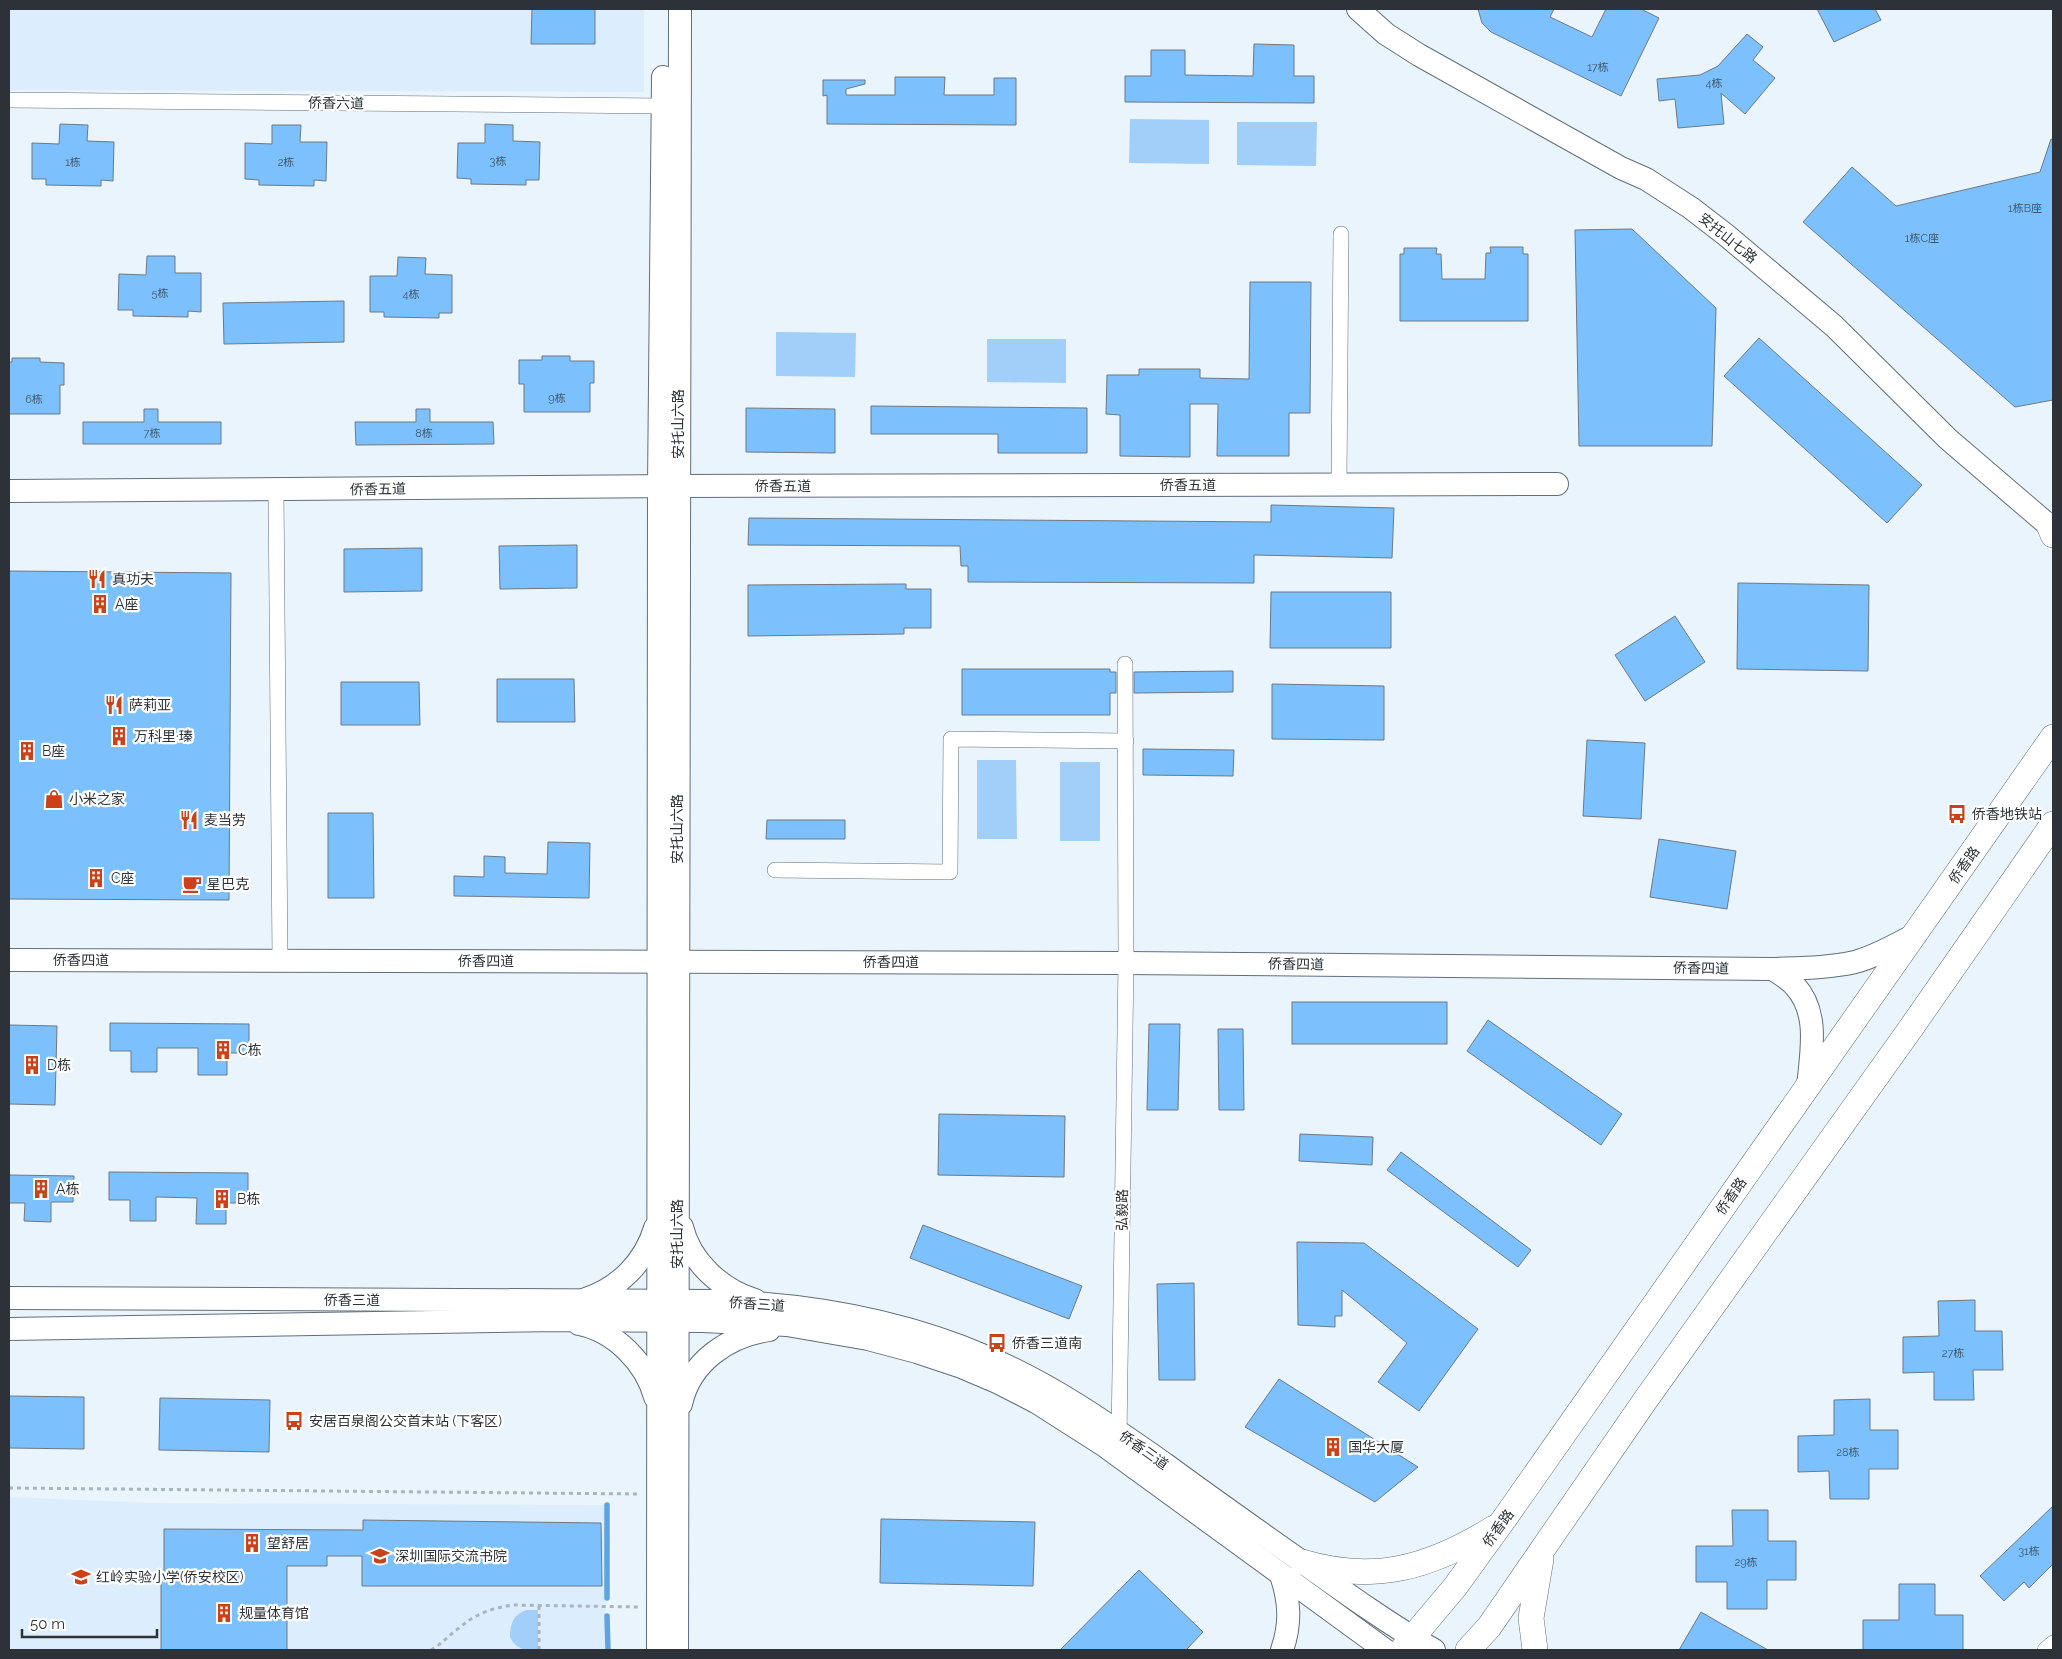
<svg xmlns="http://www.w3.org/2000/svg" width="2062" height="1659" font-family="Raleway,'Noto Sans SC',sans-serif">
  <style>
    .built { fill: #dceefe }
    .green { fill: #a1cff9 }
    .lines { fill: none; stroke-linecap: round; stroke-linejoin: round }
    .stream { stroke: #5fa4de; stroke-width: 5.5 }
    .building { fill: #7cc1fd; stroke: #6b7986 }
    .street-casing { stroke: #616e7b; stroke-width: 16 }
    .secondary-casing { stroke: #616e7b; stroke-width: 24 }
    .primary-casing { stroke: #616e7b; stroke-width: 26 }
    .path { stroke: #acb4bb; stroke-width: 3; stroke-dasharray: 4 4; stroke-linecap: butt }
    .street { stroke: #fff; stroke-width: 15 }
    .secondary { stroke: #fff; stroke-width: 22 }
    .primary { stroke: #fff; stroke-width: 25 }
    .labels { text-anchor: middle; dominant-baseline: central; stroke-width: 4.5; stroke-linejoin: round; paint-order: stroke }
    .number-label { font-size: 11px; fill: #405668 }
    .street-label { font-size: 14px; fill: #2c3237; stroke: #fff }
    .poi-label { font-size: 14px; fill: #2c3237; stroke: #fff; text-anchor: start }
  </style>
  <rect width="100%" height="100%" fill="#eaf4fc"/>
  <!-- built -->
  <g class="built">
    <path d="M 9,9 L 644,9 L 644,92 L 9,90 Z"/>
    <path d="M 9,1497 L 154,1503 L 606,1505 L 605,1650 L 9,1650 Z"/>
  </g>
  <!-- green -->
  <g class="green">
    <path d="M 1130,119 L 1209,120 L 1209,164 L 1129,163 Z"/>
    <path d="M 1237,122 L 1317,122 L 1316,166 L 1237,165 Z"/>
    <path d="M 776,332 L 856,333 L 855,377 L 776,376 Z"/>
    <path d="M 987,339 L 1066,339 L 1066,383 L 987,382 Z"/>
    <path d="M 977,760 L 1016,760 L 1017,839 L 977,839 Z"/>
    <rect x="1060" y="762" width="40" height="79"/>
    <path d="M 526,1610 L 538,1610 L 538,1650 C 525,1650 516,1650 510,1637 C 510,1624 513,1615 526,1610 Z"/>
  </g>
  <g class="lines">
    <!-- stream -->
    <g class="stream">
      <path d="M 607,1505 L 607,1598"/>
      <path d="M 607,1616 L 608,1650"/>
    </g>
  </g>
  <!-- building -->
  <g class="building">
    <path d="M 532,9 L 595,9 L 595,44 L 531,44 Z"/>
    <path d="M 1478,9 L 1554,9 L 1550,17 L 1592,37 L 1606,9 L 1641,9 L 1659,18 L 1621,96 L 1491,32 L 1482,23 Z"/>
    <path d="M 1817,9 L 1875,9 L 1881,20 L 1834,42 Z"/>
    <path d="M 1747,34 L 1763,47 L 1753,60 L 1775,78 L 1745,114 L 1721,93 L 1724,124 L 1678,128 L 1675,99 L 1659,101 L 1657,79 L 1700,75 L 1718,66 Z"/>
    <path d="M 1254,44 L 1294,45 L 1294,76 L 1314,76 L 1314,103 L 1125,102 L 1125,76 L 1151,76 L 1151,50 L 1185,50 L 1185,75 L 1253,76 Z"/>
    <path d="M 895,77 L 945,77 L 944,95 L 994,95 L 994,78 L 1016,78 L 1016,125 L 827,124 L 827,95 L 823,96 L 823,80 L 865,80 L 865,84 L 846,89 L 846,95 L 895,95 Z"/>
    <path d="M 60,124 L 88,125 L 87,141 L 114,142 L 113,181 L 101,180 L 101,186 L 46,185 L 46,179 L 32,179 L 32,143 L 59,144 Z"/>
    <path d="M 485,124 L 513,125 L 513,141 L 540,142 L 539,180 L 526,180 L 526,185 L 471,184 L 471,179 L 457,178 L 458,143 L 485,143 Z"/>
    <path d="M 272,125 L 301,125 L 300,142 L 327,142 L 326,181 L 314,180 L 314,186 L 259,185 L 259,180 L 245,179 L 245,143 L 272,144 Z"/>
    <path d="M 2051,139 L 2053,140 L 2053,400 L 2015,407 L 1803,222 L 1852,167 L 1896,206 L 2040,172 Z"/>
    <path d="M 1632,229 L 1716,308 L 1712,446 L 1579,446 L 1575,230 Z"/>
    <path d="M 1490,247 L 1523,247 L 1523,254 L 1528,254 L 1528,321 L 1400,321 L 1400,254 L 1404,254 L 1404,248 L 1437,248 L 1436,254 L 1441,254 L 1442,279 L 1485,279 L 1486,253 L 1491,253 Z"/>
    <path d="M 147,256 L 175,256 L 175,273 L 201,273 L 201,312 L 188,311 L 188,317 L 133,316 L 133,310 L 118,310 L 119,274 L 146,275 Z"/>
    <path d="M 398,257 L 426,258 L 425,274 L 452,275 L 452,313 L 439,313 L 439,318 L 384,317 L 384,312 L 370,312 L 370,276 L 397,276 Z"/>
    <path d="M 1250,282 L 1311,282 L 1310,413 L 1289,413 L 1289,456 L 1217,456 L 1218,404 L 1190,404 L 1190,457 L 1120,456 L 1120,415 L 1106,414 L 1107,375 L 1139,375 L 1139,369 L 1200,369 L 1200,378 L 1249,379 Z"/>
    <path d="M 344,301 L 344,342 L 224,344 L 223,303 Z"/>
    <path d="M 1759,338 L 1922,485 L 1887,523 L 1724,376 Z"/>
    <path d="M 542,356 L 570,356 L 570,361 L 594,361 L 594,383 L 590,383 L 590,412 L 524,412 L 524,384 L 519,384 L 519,360 L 542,360 Z"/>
    <path d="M 12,358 L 40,358 L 40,362 L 64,363 L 64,385 L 60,385 L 60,414 L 9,414 L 9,362 L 12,362 Z"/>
    <path d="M 871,406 L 1087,408 L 1087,453 L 998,453 L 998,434 L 871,434 Z"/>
    <path d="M 746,408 L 835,409 L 835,453 L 746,452 Z"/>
    <path d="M 144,409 L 158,409 L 158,422 L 221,422 L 221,444 L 83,444 L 83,422 L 144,422 Z"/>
    <path d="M 416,409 L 430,409 L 430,422 L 493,422 L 494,444 L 356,445 L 355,422 L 416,422 Z"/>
    <path d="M 1271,505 L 1394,508 L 1392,558 L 1254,555 L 1254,583 L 968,582 L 968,566 L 961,566 L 960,546 L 748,545 L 749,518 L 1271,522 Z"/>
    <path d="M 577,545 L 577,588 L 500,589 L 499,546 Z"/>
    <path d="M 422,548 L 422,591 L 344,592 L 344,549 Z"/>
    <path d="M 9,571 L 231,573 L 229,900 L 9,899 Z"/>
    <path d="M 1738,583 L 1869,585 L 1868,671 L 1737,669 Z"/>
    <path d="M 906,584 L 906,589 L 931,589 L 931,628 L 904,628 L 904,634 L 748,636 L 748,585 Z"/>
    <path d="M 1271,592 L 1391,592 L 1391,648 L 1270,648 Z"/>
    <path d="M 1675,616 L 1705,662 L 1645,701 L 1615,655 Z"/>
    <path d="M 962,669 L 1110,669 L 1110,672 L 1116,672 L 1116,693 L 1110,693 L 1110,715 L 962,715 Z"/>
    <path d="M 1233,671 L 1233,692 L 1134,693 L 1134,672 Z"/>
    <path d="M 497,679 L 574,679 L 575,722 L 497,722 Z"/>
    <path d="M 341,682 L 419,682 L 420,725 L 341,725 Z"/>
    <path d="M 1272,684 L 1384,686 L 1384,740 L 1272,739 Z"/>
    <path d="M 1587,740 L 1645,743 L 1641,819 L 1583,816 Z"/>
    <path d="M 1143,749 L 1234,750 L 1233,776 L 1143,775 Z"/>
    <path d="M 328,813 L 373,813 L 374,898 L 328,898 Z"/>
    <path d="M 767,820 L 845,820 L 845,839 L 766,839 Z"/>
    <path d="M 1659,839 L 1736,851 L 1727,909 L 1650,897 Z"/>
    <path d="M 548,842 L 590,843 L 589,898 L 454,896 L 454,876 L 484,877 L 484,856 L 505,857 L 505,873 L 547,874 Z"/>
    <rect x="1292" y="1002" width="155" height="42"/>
    <path d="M 1488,1020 L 1622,1114 L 1601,1145 L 1467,1051 Z"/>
    <path d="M 110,1023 L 249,1024 L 249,1053 L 227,1053 L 227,1075 L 198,1075 L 198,1048 L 157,1048 L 157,1072 L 131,1072 L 131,1051 L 110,1051 Z"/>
    <path d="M 1149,1024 L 1180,1024 L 1178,1110 L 1147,1110 Z"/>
    <path d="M 9,1025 L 57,1026 L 55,1105 L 9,1104 Z"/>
    <path d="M 1218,1029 L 1243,1029 L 1244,1110 L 1219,1110 Z"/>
    <path d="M 939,1114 L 1065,1116 L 1064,1177 L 938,1175 Z"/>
    <path d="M 1300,1134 L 1373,1137 L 1372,1165 L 1299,1161 Z"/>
    <path d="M 1401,1152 L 1531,1250 L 1518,1267 L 1387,1170 Z"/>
    <path d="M 109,1172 L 248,1173 L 248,1203 L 226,1203 L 226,1224 L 196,1224 L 197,1198 L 156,1197 L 156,1221 L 130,1221 L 130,1200 L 109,1200 Z"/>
    <path d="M 9,1175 L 74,1176 L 73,1202 L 51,1202 L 51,1222 L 24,1221 L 25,1203 L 9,1203 Z"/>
    <path d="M 923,1225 L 1082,1286 L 1069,1319 L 910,1258 Z"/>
    <path d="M 1297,1242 L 1364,1243 L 1478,1329 L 1419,1411 L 1378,1382 L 1407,1343 L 1342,1290 L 1342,1316 L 1335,1316 L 1335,1327 L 1298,1325 Z"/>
    <path d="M 1194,1283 L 1195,1380 L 1159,1380 L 1157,1284 Z"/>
    <path d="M 1975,1300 L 1975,1331 L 2002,1331 L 2003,1370 L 1973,1370 L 1974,1400 L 1934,1400 L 1934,1372 L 1903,1373 L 1903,1337 L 1939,1336 L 1938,1301 Z"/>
    <path d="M 1279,1379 L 1418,1467 L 1375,1502 L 1245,1427 Z"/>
    <path d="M 9,1396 L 84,1397 L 84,1449 L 9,1448 Z"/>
    <path d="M 160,1398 L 270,1400 L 269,1452 L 159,1450 Z"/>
    <path d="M 1870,1399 L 1870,1430 L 1898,1430 L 1898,1469 L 1869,1469 L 1869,1499 L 1830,1499 L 1829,1471 L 1798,1472 L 1798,1436 L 1834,1435 L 1834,1400 Z"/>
    <path d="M 2053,1506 L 2053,1564 L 2029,1588 L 2024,1582 L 2004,1601 L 1980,1576 Z"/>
    <path d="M 1732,1510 L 1768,1510 L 1768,1541 L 1796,1541 L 1796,1580 L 1767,1580 L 1767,1609 L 1727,1609 L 1727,1582 L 1696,1582 L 1696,1546 L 1733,1546 Z"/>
    <path d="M 881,1519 L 1035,1522 L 1033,1586 L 880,1583 Z"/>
    <path d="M 363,1520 L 601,1523 L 602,1586 L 362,1586 L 362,1556 L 327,1556 L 327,1566 L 287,1566 L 287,1650 L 161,1650 L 161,1574 L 164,1574 L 164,1529 L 363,1530 Z"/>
    <path d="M 1139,1570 L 1203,1632 L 1186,1650 L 1060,1650 Z"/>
    <path d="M 1899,1584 L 1935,1584 L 1935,1615 L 1963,1615 L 1963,1650 L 1863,1650 L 1863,1620 L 1899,1620 Z"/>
    <path d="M 1701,1612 L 1720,1623 L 1768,1650 L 1679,1650 Z"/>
  </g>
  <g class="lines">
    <!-- street casing -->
    <g class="street-casing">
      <g id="street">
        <path d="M 9,100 L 663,106"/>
        <path d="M 1339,484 L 1341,234"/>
        <path d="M 276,490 L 280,960"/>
        <path d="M 775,870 L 950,872 L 951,739 L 1126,741"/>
        <path d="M 1119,1438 L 1126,963 L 1125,664"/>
        <path d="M 2045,1650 L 2053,1643"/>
      </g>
    </g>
    <!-- secondary casing -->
    <g class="secondary-casing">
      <g id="secondary">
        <path d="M 1358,9 L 1386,34 L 1419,55 L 1621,168 L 1646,179 L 1691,208 L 1726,235 L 1834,326 L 1948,439 L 2053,529"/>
        <path d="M 9,491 L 678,486 L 1557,484"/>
        <path d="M 9,960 L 1126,963 L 1773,969 C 1800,968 1829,968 1855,962 C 1877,956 1897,944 1916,934"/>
        <path d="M 1773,969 C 1780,974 1789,979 1795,986 C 1820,1013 1811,1053 1808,1087"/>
        <path d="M 682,1227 C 690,1261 721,1290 755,1300"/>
        <path d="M 9,1298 L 716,1301 C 810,1304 901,1320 987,1357 C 1051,1384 1108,1424 1165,1464 C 1211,1498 1258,1531 1305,1564 C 1347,1594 1389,1624 1434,1650"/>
        <path d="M 586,1299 C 619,1288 645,1262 655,1228"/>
        <path d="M 579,1324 C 615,1331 646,1363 655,1397"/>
        <path d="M 9,1329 L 556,1320 L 703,1321 L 787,1325 L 868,1339 L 917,1352 L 959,1366 L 999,1383 L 1036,1402 L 1105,1446 L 1385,1650"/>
        <path d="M 681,1404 C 690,1362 728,1336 769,1330"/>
        <path d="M 1281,1575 C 1290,1602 1291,1624 1282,1650"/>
        <path d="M 658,1650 L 659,486 L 663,77"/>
        <path d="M 677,1650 L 680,9"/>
      </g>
    </g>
    <!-- primary casing -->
    <g class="primary-casing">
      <g id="primary">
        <path d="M 2049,525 L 2053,535"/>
        <path d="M 1302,1562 C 1375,1584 1431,1567 1494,1528"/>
        <path d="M 1402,1650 L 1455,1587 L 1502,1522 L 2053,737"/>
        <path d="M 1468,1650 L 1489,1627 L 1644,1402 L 1911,1028 L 2053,824"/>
        <path d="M 1535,1650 L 1531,1618 L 1541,1559"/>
      </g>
    </g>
    <!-- path -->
    <g class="path">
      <path d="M 9,1488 L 640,1494"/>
      <path d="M 431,1650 C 442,1644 449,1635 459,1628 C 475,1614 492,1608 513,1605 L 640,1607"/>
      <path d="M 539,1650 L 539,1606"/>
    </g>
    <!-- street -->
    <use href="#street" class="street"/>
    <!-- secondary -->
    <use href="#secondary" class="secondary"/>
    <!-- primary -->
    <use href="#primary" class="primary"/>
  </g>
  <!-- icons -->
  <defs>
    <g id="restaurant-bare" transform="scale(1.5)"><path d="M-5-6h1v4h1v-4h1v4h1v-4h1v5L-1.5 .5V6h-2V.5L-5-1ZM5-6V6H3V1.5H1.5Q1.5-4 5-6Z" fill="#cb4219" stroke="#fff" stroke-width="2.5" paint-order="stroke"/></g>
    <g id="building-bare" transform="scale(1.5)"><path d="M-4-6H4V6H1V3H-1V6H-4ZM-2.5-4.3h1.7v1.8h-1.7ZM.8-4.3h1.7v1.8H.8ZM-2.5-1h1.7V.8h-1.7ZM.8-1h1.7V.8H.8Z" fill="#cb4219" stroke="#fff" stroke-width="2.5" paint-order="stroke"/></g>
    <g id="shop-bare" transform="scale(1.5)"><path d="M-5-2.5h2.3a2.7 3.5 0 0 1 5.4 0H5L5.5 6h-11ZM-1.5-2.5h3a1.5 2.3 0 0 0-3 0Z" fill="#cb4219" stroke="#fff" stroke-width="2.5" paint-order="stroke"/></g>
    <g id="bus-bare" transform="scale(1.5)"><path d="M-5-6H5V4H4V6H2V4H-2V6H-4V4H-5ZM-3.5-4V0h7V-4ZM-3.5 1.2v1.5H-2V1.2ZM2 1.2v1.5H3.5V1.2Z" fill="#cb4219" stroke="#fff" stroke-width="2.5" paint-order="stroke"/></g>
    <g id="cafe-bare" transform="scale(1.5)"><path d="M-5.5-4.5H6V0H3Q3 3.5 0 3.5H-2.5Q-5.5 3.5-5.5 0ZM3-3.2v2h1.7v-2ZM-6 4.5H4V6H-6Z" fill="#cb4219" stroke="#fff" stroke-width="2.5" paint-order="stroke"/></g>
    <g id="school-bare" transform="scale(1.5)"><path d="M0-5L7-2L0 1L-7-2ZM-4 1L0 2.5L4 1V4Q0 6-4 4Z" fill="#cb4219" stroke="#fff" stroke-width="2.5" paint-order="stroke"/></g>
  </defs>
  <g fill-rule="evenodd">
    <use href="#restaurant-bare" x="97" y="579"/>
    <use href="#building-bare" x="100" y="604"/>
    <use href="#restaurant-bare" x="114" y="705"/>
    <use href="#building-bare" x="119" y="736"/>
    <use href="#building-bare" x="27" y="751"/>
    <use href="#shop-bare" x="54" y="799"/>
    <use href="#bus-bare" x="1957" y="814"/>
    <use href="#restaurant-bare" x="189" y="820"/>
    <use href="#building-bare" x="96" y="878"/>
    <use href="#cafe-bare" x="192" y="884"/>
    <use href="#building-bare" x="223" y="1050"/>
    <use href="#building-bare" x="32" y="1065"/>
    <use href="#building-bare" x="41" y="1189"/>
    <use href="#building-bare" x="222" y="1199"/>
    <use href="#bus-bare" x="997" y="1343"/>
    <use href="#bus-bare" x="294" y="1421"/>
    <use href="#building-bare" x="1333" y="1447"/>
    <use href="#building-bare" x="252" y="1543"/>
    <use href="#school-bare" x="380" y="1556"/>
    <use href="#school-bare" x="81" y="1577"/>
    <use href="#building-bare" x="224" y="1613"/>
  </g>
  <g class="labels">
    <!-- number labels -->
    <g class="number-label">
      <text x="1598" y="67">17栋</text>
      <text x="1714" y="83">4栋</text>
      <text x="498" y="161">3栋</text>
      <text x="73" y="162">1栋</text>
      <text x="286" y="162">2栋</text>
      <text x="2025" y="208">1栋B座</text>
      <text x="1922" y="238">1栋C座</text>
      <text x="160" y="293">5栋</text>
      <text x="411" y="294">4栋</text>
      <text x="557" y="398">9栋</text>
      <text x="34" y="399">6栋</text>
      <text x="152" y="433">7栋</text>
      <text x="424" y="433">8栋</text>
      <text x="1953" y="1353">27栋</text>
      <text x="1848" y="1452">28栋</text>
      <text x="2029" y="1551">31栋</text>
      <text x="1746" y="1562">29栋</text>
    </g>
    <!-- street labels -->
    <g class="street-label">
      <text transform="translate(336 103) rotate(1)">侨香六道</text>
      <text transform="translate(1728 238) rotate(39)">安托山七路</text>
      <text transform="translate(678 424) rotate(-90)">安托山六路</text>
      <text x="1188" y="485">侨香五道</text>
      <text x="783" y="486">侨香五道</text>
      <text transform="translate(378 489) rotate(-1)">侨香五道</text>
      <text transform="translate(677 829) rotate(-90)">安托山六路</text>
      <text transform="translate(1964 865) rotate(-55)">侨香路</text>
      <text x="81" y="960">侨香四道</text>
      <text x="486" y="961">侨香四道</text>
      <text x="891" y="962">侨香四道</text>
      <text transform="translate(1296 964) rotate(1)">侨香四道</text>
      <text transform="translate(1701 968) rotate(1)">侨香四道</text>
      <text transform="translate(1731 1196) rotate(-55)">侨香路</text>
      <text transform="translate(1122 1210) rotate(-89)">弘毅路</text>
      <text transform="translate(677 1234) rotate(-90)">安托山六路</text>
      <text x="352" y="1300">侨香三道</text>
      <text transform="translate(757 1304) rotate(4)">侨香三道</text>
      <text transform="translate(1144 1450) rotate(35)">侨香三道</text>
      <text transform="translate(1498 1528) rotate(-54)">侨香路</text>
    </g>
    <!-- poi labels -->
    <g class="poi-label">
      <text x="112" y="579">真功夫</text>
      <text x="115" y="604">A座</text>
      <text x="129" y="705">萨莉亚</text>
      <text x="134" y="736">万科里·瑧</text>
      <text x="42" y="751">B座</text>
      <text x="69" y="799">小米之家</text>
      <text x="1972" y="814">侨香地铁站</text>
      <text x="204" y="820">麦当劳</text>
      <text x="111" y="878">C座</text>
      <text x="207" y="884">星巴克</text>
      <text x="238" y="1050">C栋</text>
      <text x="47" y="1065">D栋</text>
      <text x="56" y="1189">A栋</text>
      <text x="237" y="1199">B栋</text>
      <text x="1012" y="1343">侨香三道南</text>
      <text x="309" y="1421">安居百泉阁公交首末站 (下客区)</text>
      <text x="1348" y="1447">国华大厦</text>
      <text x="267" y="1543">望舒居</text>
      <text x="395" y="1556">深圳国际交流书院</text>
      <text x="96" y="1577">红岭实验小学(侨安校区)</text>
      <text x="239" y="1613">规量体育馆</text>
    </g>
  </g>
  <!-- border -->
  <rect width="2062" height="1659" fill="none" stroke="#2c3237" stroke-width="20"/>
  <!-- scale -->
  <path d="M22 1629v8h135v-8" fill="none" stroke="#2c3237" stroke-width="2.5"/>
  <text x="30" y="1629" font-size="15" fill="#2c3237" stroke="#ffffff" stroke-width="4" paint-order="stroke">50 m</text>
</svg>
